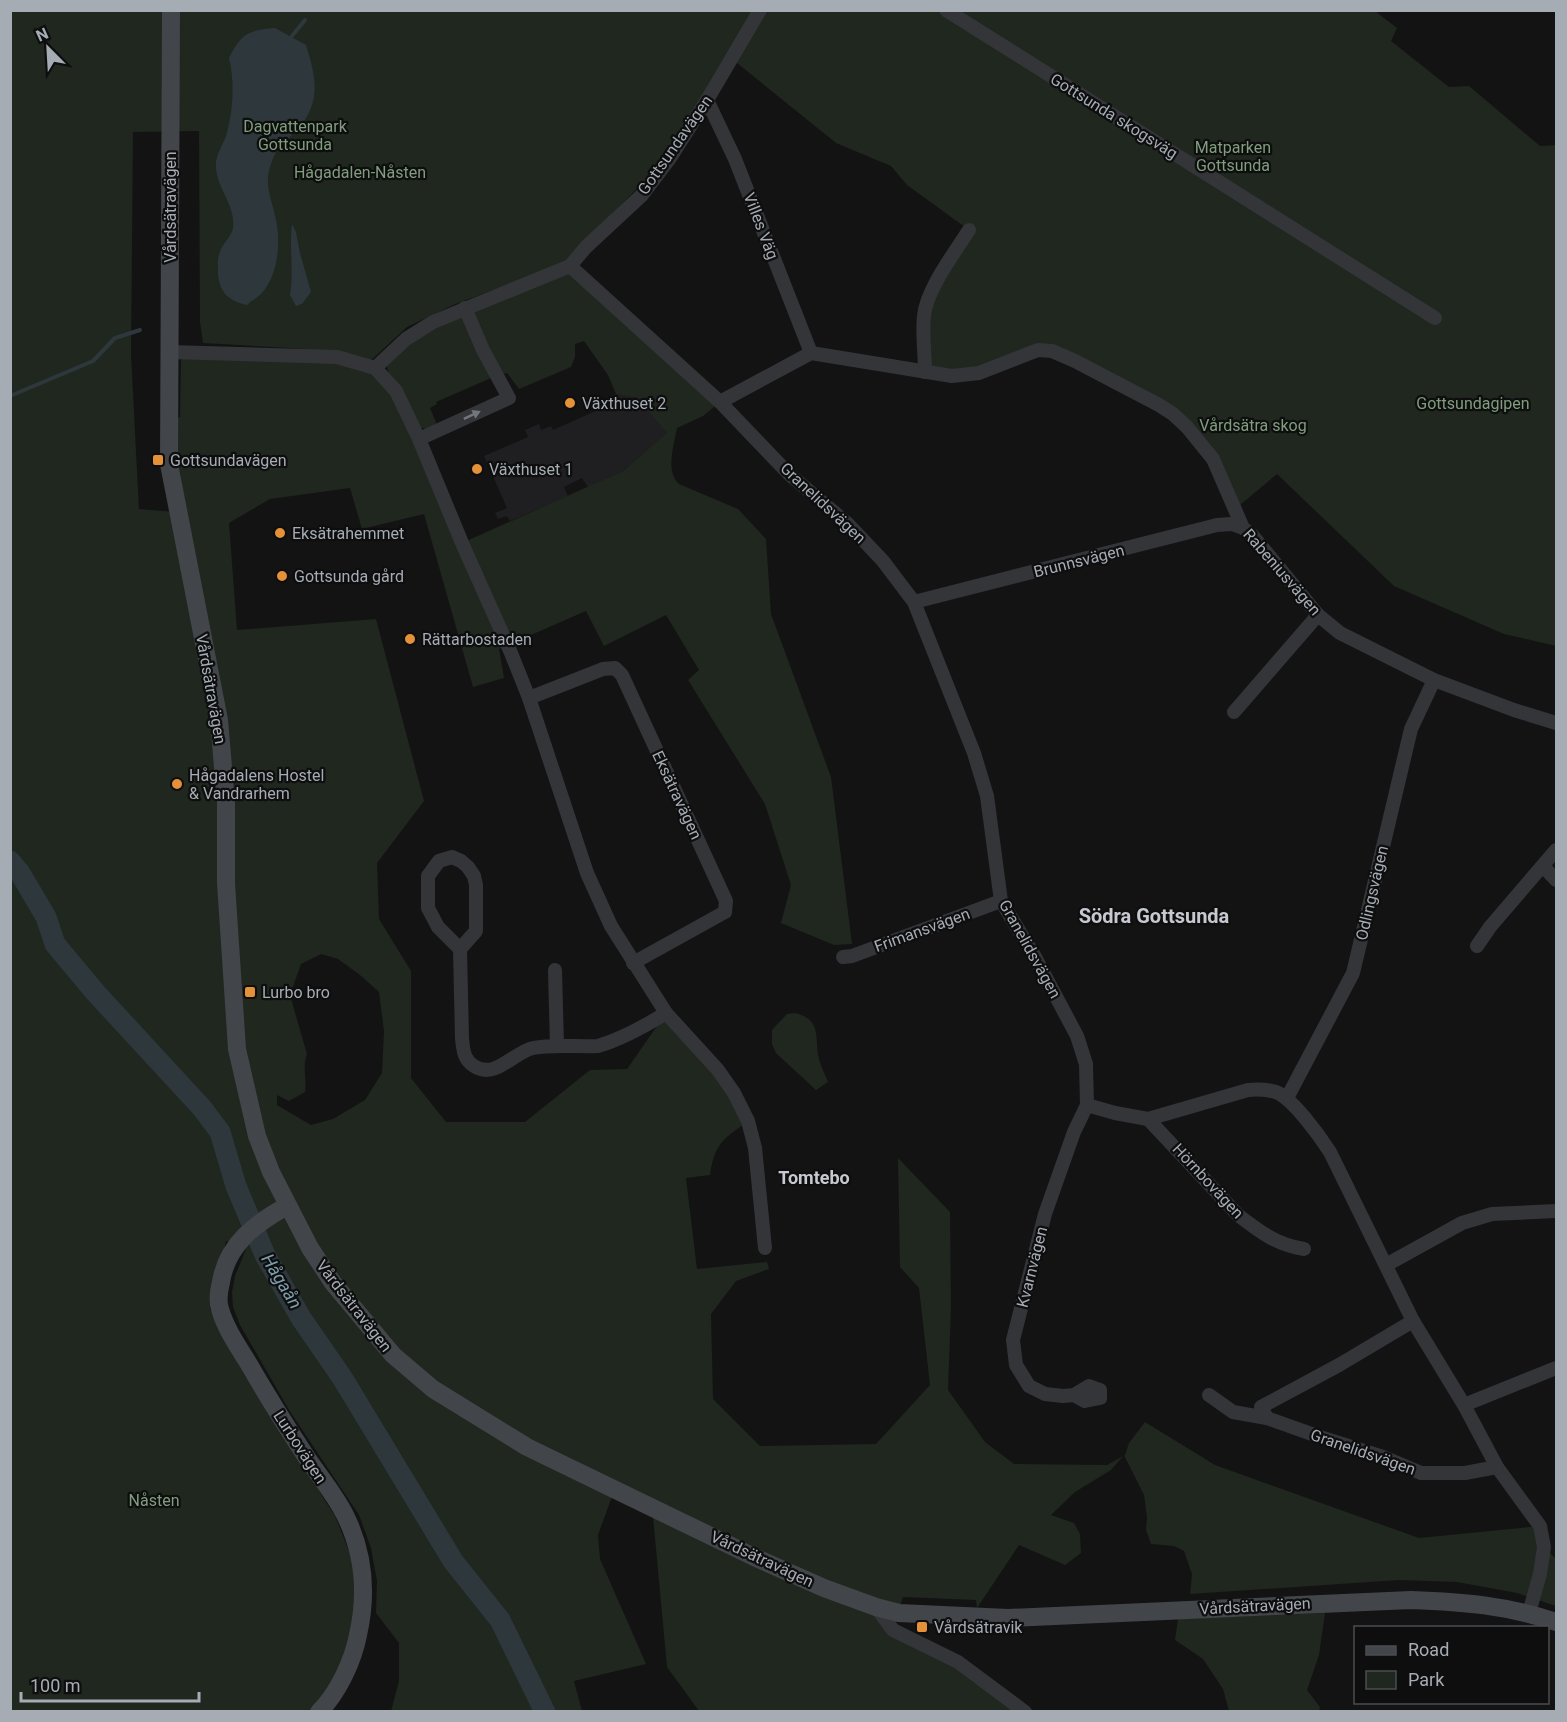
<svg xmlns="http://www.w3.org/2000/svg" width="1567" height="1722" font-family="Roboto,sans-serif">
  <style>
    .built { fill: #1f1f21 }
    .green { fill: #1f271f; fill-rule: evenodd }
    .water { fill: #2d373c }
    .lines { fill: none; stroke-linecap: round; stroke-linejoin: round }
    .stream { stroke: #2d373c; stroke-width: 4 }
    .river { stroke: #2d373c; stroke-width: 21 }
    .street { stroke: #343539; stroke-width: 14 }
    .secondary { stroke: #424549; stroke-width: 18 }
    .oneway { fill: #72767d }
    .poi-dot { fill: #e59139; stroke: #0e0e0f; stroke-width: 2 }
    .labels { text-anchor: middle; dominant-baseline: central; stroke-width: 4.5; stroke-linejoin: round; paint-order: stroke }
    .street-label { font-size: 16px; fill: #a5acb4; stroke: #0e0e0f }
    .park-label { font-size: 16px; fill: #809e7d; stroke: #0e0e0f }
    .poi-label { font-size: 16px; fill: #a5acb4; stroke: #0e0e0f; text-anchor: start }
    .neighbourhood-label { font-size: 18px; font-weight: bold; fill: #c6cad0; stroke: #0e0e0f }
    .water-label { font-size: 18px; font-style: italic; fill: #7e9ead; stroke: #0e0e0f }
    .quarter-label { font-size: 20px; font-weight: bold; fill: #c6cad0; stroke: #0e0e0f }
  </style>
  <rect width="100%" height="100%" fill="#131314"/>
  <!-- built -->
  <path class="built" d="M 616,394 L 637,398 L 668,433 L 623,471 L 588,487 L 582,478 L 564,487 L 568,496 L 510,521 L 507,516 L 498,519 L 495,513 L 507,508 L 484,456 L 528,437 L 525,430 L 539,424 L 541,430 L 551,426 L 553,430 L 600,409 L 599,404 L 608,400 L 607,397 Z"/>
  <!-- green -->
  <g class="green">
    <path d="M 11,11 L 1375,11 L 1397,28 L 1391,41 L 1449,87 L 1469,86 L 1540,146 L 1556,145 L 1556,646 L 1504,634 L 1394,586 L 1277,474 L 1240,505 L 1187,427 L 1052,351 L 979,373 L 925,372 L 924,316 L 969,230 L 907,185 L 891,166 L 836,143 L 732,59 L 661,164 L 563,264 L 453,305 L 407,327 L 367,364 L 396,391 L 462,543 L 623,471 L 667,433 L 637,398 L 616,394 L 608,375 L 584,341 L 575,344 L 575,357 L 571,367 L 519,389 L 507,373 L 498,375 L 436,402 L 437,404 L 430,408 L 437,425 L 426,429 L 419,427 L 389,375 L 385,358 L 406,339 L 570,266 L 720,402 L 703,416 L 677,428 C 674,445 665,472 679,484 L 738,509 L 766,539 L 771,614 L 831,777 L 852,944 L 834,945 L 781,923 L 791,885 L 765,804 L 688,680 L 699,670 L 666,615 L 604,646 L 586,611 L 499,649 L 504,678 L 473,687 L 424,514 L 362,529 L 350,488 L 270,499 L 229,523 L 237,630 L 376,619 L 424,801 L 377,863 L 379,919 L 411,971 L 411,1078 L 446,1122 L 525,1122 L 590,1070 L 627,1069 L 666,1013 L 702,1052 L 748,1121 C 723,1140 715,1142 710,1175 L 686,1178 L 697,1269 L 767,1262 L 769,1269 L 736,1281 L 711,1314 L 713,1399 L 760,1446 L 876,1444 L 930,1385 L 919,1288 L 900,1267 L 898,1158 L 950,1212 L 951,1307 L 948,1390 L 985,1442 L 1014,1464 L 1107,1465 L 1125,1455 L 1129,1443 L 1145,1422 L 1215,1465 L 1419,1538 L 1540,1526 L 1544,1547 L 1556,1559 L 1556,1606 L 1517,1593 L 1457,1582 L 1399,1580 L 1190,1594 L 1192,1574 L 1184,1551 L 1174,1546 L 1151,1544 L 1146,1530 L 1147,1517 L 1144,1495 L 1124,1455 L 1111,1470 L 1075,1492 L 1051,1515 L 1074,1523 L 1080,1534 L 1081,1553 L 1065,1565 L 1019,1545 L 977,1608 L 976,1600 L 903,1597 L 893,1630 L 958,1663 L 1025,1711 L 699,1711 L 667,1667 L 652,1506 L 615,1488 L 598,1535 L 600,1559 L 646,1664 L 574,1681 L 582,1711 L 391,1711 L 399,1681 L 399,1643 L 376,1613 L 377,1581 L 371,1548 L 359,1515 L 289,1410 L 240,1325 L 233,1307 L 232,1292 L 235,1276 L 246,1249 L 226,1241 L 210,1309 L 245,1376 L 291,1439 L 322,1496 L 335,1516 L 362,1583 L 357,1627 L 329,1689 L 309,1711 L 11,1712 ZM 199,131 L 200,322 L 203,343 L 305,349 L 331,356 L 181,355 L 180,417 L 177,418 L 178,464 L 235,848 L 174,512 L 139,509 L 131,355 L 133,132 ZM 321,954 L 338,959 L 360,975 L 379,992 L 384,1031 L 382,1073 L 365,1100 L 333,1119 L 311,1125 L 277,1105 L 277,1095 L 289,1101 L 305,1092 C 307,1079 302,1066 307,1054 L 290,995 L 301,964 Z"/>
    <path d="M 795,1013 C 823,1020 814,1038 819,1059 C 821,1067 825,1074 828,1082 L 816,1090 L 776,1053 L 772,1044 L 772,1030 L 787,1014 Z"/>
    <path d="M 1325,1613 L 1319,1655 L 1307,1690 L 1320,1707 L 1319,1711 L 1229,1711 L 1223,1689 L 1203,1659 L 1175,1640 L 1178,1619 Z"/>
  </g>
  <!-- water -->
  <g class="water">
    <path d="M 275,28 L 306,45 C 316,77 322,102 297,130 C 281,147 276,145 269,171 C 265,188 273,203 276,220 C 281,243 278,276 261,294 C 257,298 251,301 247,305 C 229,301 220,293 218,275 C 218,267 217,259 220,252 C 222,244 232,236 233,228 C 236,203 214,187 216,162 C 217,153 223,144 226,136 C 233,112 235,82 229,58 C 241,34 248,30 275,28 Z"/>
    <path d="M 292,224 L 296,232 L 300,253 L 311,292 L 302,304 L 296,306 L 290,295 C 294,271 289,249 292,224 Z"/>
  </g>
  <g class="lines">
    <!-- stream -->
    <g class="stream">
      <path d="M 292,36 L 305,20"/>
      <path d="M 10,396 L 93,361 L 115,338 L 140,330"/>
    </g>
    <!-- river -->
    <path class="river" d="M 10,861 L 20,873 L 46,917 L 55,944 L 95,992 L 202,1108 L 220,1132 L 236,1186 L 265,1255 L 301,1318 L 343,1379 L 453,1561 L 500,1620 L 545,1712"/>
    <!-- street -->
    <g class="street">
      <path d="M 946,10 L 1435,318"/>
      <path d="M 707,100 L 735,159 L 811,353"/>
      <path d="M 570,266 L 720,402 L 789,474 L 848,524 L 883,561 L 914,602 L 974,753 L 987,796 L 1001,901 L 1035,957 L 1077,1036 L 1086,1064 L 1087,1105 L 1074,1132 L 1045,1214 L 1013,1340 L 1016,1365 L 1029,1386 L 1045,1394 L 1063,1396 L 1074,1395 L 1089,1386 L 1100,1390 L 1100,1398 L 1085,1401 L 1074,1395"/>
      <path d="M 170,352 L 337,357 L 375,368 L 406,339 L 433,322 L 570,266 L 586,247 L 642,195 L 670,158 L 707,100 L 760,10"/>
      <path d="M 375,368 L 396,391 L 419,439 L 462,543 L 511,653 L 529,698 L 587,873 L 611,926 L 666,1013 L 718,1070 L 734,1093 L 748,1121 L 755,1148 L 765,1248"/>
      <path d="M 925,372 C 925,354 922,334 924,316 C 926,290 955,252 969,230"/>
      <path d="M 720,402 L 811,353 L 952,376 L 979,373 L 1038,350 L 1052,351 L 1075,361 L 1159,405 L 1173,414 L 1187,427 L 1213,459 L 1243,528 L 1252,535 L 1318,615 L 1340,633 L 1434,680 L 1514,710 L 1556,723"/>
      <path d="M 419,439 L 509,398 L 483,350 L 465,308"/>
      <path d="M 914,602 L 1217,525 L 1232,524 L 1243,528"/>
      <path d="M 529,698 L 603,669 L 615,668 L 622,675 L 726,901 L 725,912 L 633,963"/>
      <path d="M 1234,712 L 1318,615"/>
      <path d="M 1543,866 L 1556,880"/>
      <path d="M 1477,946 L 1490,927 L 1556,850"/>
      <path d="M 460,949 L 438,927 L 428,908 L 428,876 L 439,861 L 452,857 L 461,861 L 468,867 L 474,876 L 476,885 L 476,931 L 460,949 L 462,1038 C 463,1050 464,1060 474,1066 C 495,1080 514,1052 533,1048 C 554,1044 576,1047 598,1046 C 622,1039 645,1026 666,1013"/>
      <path d="M 843,957 L 852,956 L 1001,901"/>
      <path d="M 555,970 L 557,1046"/>
      <path d="M 1287,1098 L 1353,973 L 1411,729 L 1434,680"/>
      <path d="M 1087,1105 L 1115,1113 L 1148,1119 L 1248,1090 C 1258,1089 1266,1089 1276,1092 C 1293,1099 1319,1135 1330,1152 L 1413,1321 L 1464,1405 L 1497,1467 L 1540,1526 L 1544,1547 L 1540,1574 L 1529,1613"/>
      <path d="M 1148,1119 L 1238,1215 C 1260,1232 1277,1245 1304,1249"/>
      <path d="M 1386,1265 L 1462,1223 L 1492,1214 L 1556,1211"/>
      <path d="M 1209,1395 L 1233,1412 L 1267,1418 L 1323,1438 L 1383,1457 L 1421,1473 L 1465,1473 L 1497,1467"/>
      <path d="M 1464,1405 L 1556,1368"/>
      <path d="M 1267,1418 L 1261,1407 L 1339,1365 L 1413,1321"/>
      <path d="M 876,1607 L 893,1630 L 958,1662 L 1025,1712"/>
    </g>
    <!-- secondary -->
    <g class="secondary">
      <path d="M 171,10 L 169,464 L 219,720 L 226,802 L 226,883 L 237,1049 L 257,1136 L 271,1172 L 310,1248 L 333,1283 L 393,1355 L 433,1389 L 527,1447 L 754,1557 L 824,1588 L 876,1607 L 899,1613 L 1008,1618 L 1411,1600 C 1463,1602 1506,1605 1556,1622"/>
      <path d="M 287,1206 C 256,1223 227,1244 221,1282 C 219,1290 217,1300 220,1309 C 225,1327 237,1345 247,1361 C 266,1394 286,1426 307,1458 C 320,1477 335,1495 345,1515 C 364,1553 367,1595 358,1635 C 353,1661 338,1693 319,1712"/>
    </g>
  </g>
  <!-- one-way arrows -->
  <defs><path id="oneway-solid" d="M-6-.8H1V-3.2L6.5 0L1 3.2V.8H-6Z" transform="scale(1.5)"/></defs>
  <use class="oneway" href="#oneway-solid" transform="translate(472 415) rotate(-25)"/>
  <!-- markers -->
  <g class="poi-dot">
    <circle cx="570" cy="403" r="6"/>
    <rect x="152" y="454" width="12" height="12" rx="3"/>
    <circle cx="477" cy="469" r="6"/>
    <circle cx="280" cy="533" r="6"/>
    <circle cx="282" cy="576" r="6"/>
    <circle cx="410" cy="639" r="6"/>
    <circle cx="177" cy="784" r="6"/>
    <rect x="244" y="986" width="12" height="12" rx="3"/>
    <rect x="916" y="1621" width="12" height="12" rx="3"/>
  </g>
  <g class="labels">
    <!-- street labels -->
    <g class="street-label">
      <text transform="translate(1114 116) rotate(32)">Gottsunda skogsväg</text>
      <text transform="translate(675 145) rotate(-55)">Gottsundavägen</text>
      <text transform="translate(170 207) rotate(-90)">Vårdsätravägen</text>
      <text transform="translate(761 226) rotate(69)">Villes Väg</text>
      <text transform="translate(823 503) rotate(43)">Granelidsvägen</text>
      <text transform="translate(1079 561) rotate(-14)">Brunnsvägen</text>
      <text transform="translate(1282 572) rotate(49)">Rabeniusvägen</text>
      <text transform="translate(211 689) rotate(80)">Vårdsätravägen</text>
      <text transform="translate(677 795) rotate(65)">Eksätravägen</text>
      <text transform="translate(1372 893) rotate(-77)">Odlingsvägen</text>
      <text transform="translate(922 930) rotate(-20)">Frimansvägen</text>
      <text transform="translate(1030 949) rotate(61)">Granelidsvägen</text>
      <text transform="translate(1208 1181) rotate(47)">Hörnbovägen</text>
      <text transform="translate(1032 1267) rotate(-76)">Kvarnvägen</text>
      <text transform="translate(354 1306) rotate(52)">Vårdsätravägen</text>
      <text transform="translate(300 1447) rotate(57)">Lurbovägen</text>
      <text transform="translate(1363 1452) rotate(19)">Granelidsvägen</text>
      <text transform="translate(762 1559) rotate(25)">Vårdsätravägen</text>
      <text transform="translate(1255 1606) rotate(-3)">Vårdsätravägen</text>
    </g>
    <!-- park labels -->
    <g class="park-label">
      <text x="295" y="126">Dagvattenpark<tspan x="295" dy="18">Gottsunda</tspan></text>
      <text x="1233" y="147">Matparken<tspan x="1233" dy="18">Gottsunda</tspan></text>
      <text x="360" y="172">Hågadalen-Nåsten</text>
      <text x="1473" y="403">Gottsundagipen</text>
      <text x="1253" y="425">Vårdsätra skog</text>
      <text x="154" y="1500">Nåsten</text>
    </g>
    <!-- poi labels -->
    <g class="poi-label">
      <text x="582" y="403">Växthuset 2</text>
      <text x="170" y="460">Gottsundavägen</text>
      <text x="489" y="469">Växthuset 1</text>
      <text x="292" y="533">Eksätrahemmet</text>
      <text x="294" y="576">Gottsunda gård</text>
      <text x="422" y="639">Rättarbostaden</text>
      <text x="189" y="775">Hågadalens Hostel<tspan x="189" dy="18">&amp; Vandrarhem</tspan></text>
      <text x="262" y="992">Lurbo bro</text>
      <text x="934" y="1627">Vårdsätravik</text>
    </g>
    <!-- neighbourhood labels -->
    <g class="neighbourhood-label">
      <text x="814" y="1177">Tomtebo</text>
    </g>
    <!-- water labels -->
    <g class="water-label">
      <text transform="translate(282 1281) rotate(59)">Hågaån</text>
    </g>
    <!-- quarter labels -->
    <g class="quarter-label">
      <text x="1154" y="916">Södra Gottsunda</text>
    </g>
  </g>
  <!-- border -->
  <rect width="1567" height="1722" fill="none" stroke="#a5acb4" stroke-width="24"/>
  <!-- legend -->
  <rect x="1354" y="1626" width="195" height="78" fill="#0e0e0f" stroke="#4a4d51" stroke-width="1.5"/>
  <rect x="1366" y="1646" width="30" height="9" fill="#424549" stroke="#4a4d51" stroke-width="1.5"/>
  <text x="1408" y="1656" font-size="18" fill="#a5acb4">Road</text>
  <rect x="1366" y="1671" width="30" height="18" fill="#1f271f" stroke="#4a4d51" stroke-width="1.5"/>
  <text x="1408" y="1686" font-size="18" fill="#a5acb4">Park</text>
  <!-- north arrow -->
  <g transform="translate(48 48) rotate(336)" stroke="#0e0e0f" stroke-width="4.5" paint-order="stroke">
  <path d="M0-4.5L10 22L0 15L-10 22Z" fill="#a5acb4"/>
  <text y="-9" font-size="16" font-weight="bold" text-anchor="middle" fill="#a5acb4">N</text>
  </g>
  <!-- scale -->
  <path d="M21 1692v9h178v-9" fill="none" stroke="#a5acb4" stroke-width="3"/>
  <text x="30" y="1692" font-size="18" fill="#a5acb4" stroke="#0e0e0f" stroke-width="4.5" paint-order="stroke">100 m</text>
</svg>
